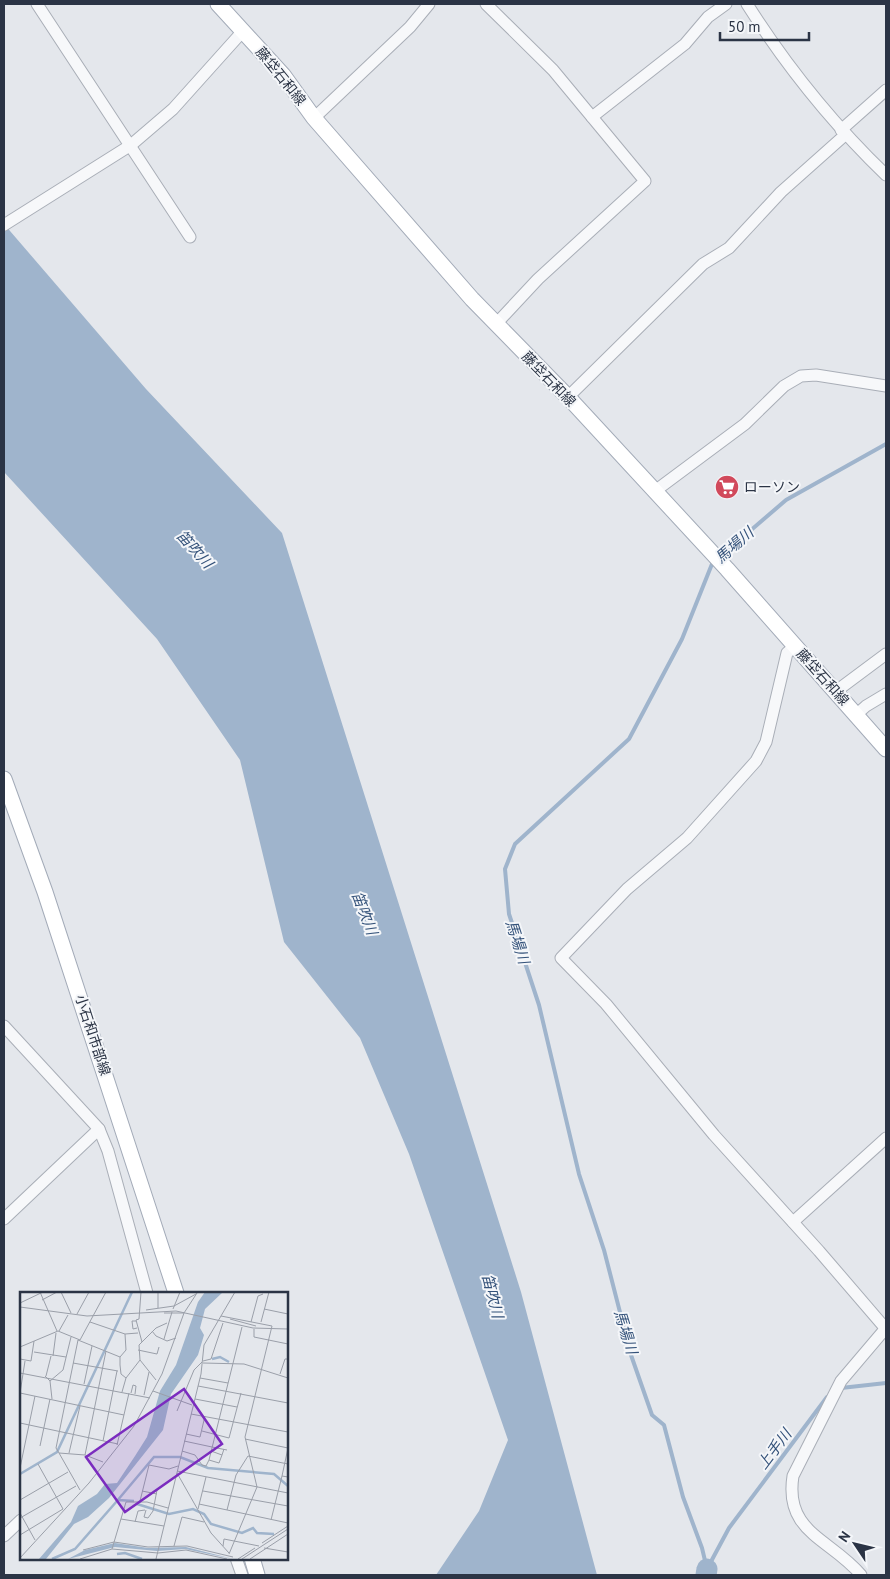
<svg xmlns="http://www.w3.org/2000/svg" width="890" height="1579" font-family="'PT Sans','Noto Sans JP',sans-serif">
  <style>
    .water { fill: #9fb4cc }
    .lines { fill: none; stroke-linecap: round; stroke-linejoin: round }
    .stream { stroke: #9fb4cc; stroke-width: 4 }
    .river { stroke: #9fb4cc; stroke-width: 21 }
    .minor-casing { stroke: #a9aeb7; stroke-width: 13 }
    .major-casing { stroke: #a3abb8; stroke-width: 17 }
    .minor { stroke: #f7f8fa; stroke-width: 11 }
    .major { stroke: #fff; stroke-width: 15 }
    .labels { text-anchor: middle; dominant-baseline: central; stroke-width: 4; stroke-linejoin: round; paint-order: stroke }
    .street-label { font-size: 14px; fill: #2b3445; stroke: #f4f6f9 }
    .poi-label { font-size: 14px; fill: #2b3445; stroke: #f4f6f9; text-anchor: start }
    .water-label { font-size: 15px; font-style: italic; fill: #34527a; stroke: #f4f6f9 }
    .inset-river { fill: none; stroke: #9fb4cc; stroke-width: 2.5 }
    .inset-road { fill: none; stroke: #9a9fa9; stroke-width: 1 }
    .view { fill: #7b2cbf; fill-opacity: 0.15; stroke: #7b2cbf; stroke-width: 2.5 }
    .inset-edge { fill: none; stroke: #2b3445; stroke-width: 2.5 }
  </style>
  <rect width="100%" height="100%" fill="#e4e7ec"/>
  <!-- water -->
  <path class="water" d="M 4,224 L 146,389 L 282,533 L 521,1292 L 597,1575 L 436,1575 L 479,1511 L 508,1440 L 409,1154 L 360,1038 L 284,942 L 240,760 L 157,639 L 4,472 Z"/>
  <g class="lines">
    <!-- stream -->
    <g class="stream">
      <path d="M 721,556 L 786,500 L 886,444"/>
      <path d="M 841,1388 L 886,1383"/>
      <path d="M 707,1569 L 702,1548 L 683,1497 L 664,1425 L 652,1415 L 631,1355 L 604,1250 L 579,1174 L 539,1005 L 509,914 L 505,869 L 515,844 L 629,739 L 682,639 L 712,564 L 716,561"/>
      <path d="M 707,1569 L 729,1528 L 827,1397"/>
    </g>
    <!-- river -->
    <path class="river" d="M 706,1575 L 707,1569"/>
    <!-- minor casing -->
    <g class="minor-casing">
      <g id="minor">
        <path d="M 37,4 L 190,237"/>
        <path d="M 486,4 L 553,70 L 645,181 L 538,279 L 496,324"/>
        <path d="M 747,4 C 787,67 833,124 886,175"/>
        <path d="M 592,117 L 685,44 L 708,17 L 726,4"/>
        <path d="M 314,118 L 410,27 L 429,4"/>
        <path d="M 841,130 L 886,90"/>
        <path d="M 4,225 L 131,145 L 173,109 L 243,31"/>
        <path d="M 568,397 L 703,264 L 729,248 L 781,192 L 845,135"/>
        <path d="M 655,491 L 745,424 L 784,386 L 801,376 L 816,375 L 886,386"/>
        <path d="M 795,646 L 787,653 L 766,742 L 756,761 L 687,838 L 627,889 L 561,958 L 606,1004 L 714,1135 L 819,1251 L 886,1329"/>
        <path d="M 835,692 L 886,654"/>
        <path d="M 856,715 L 866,706 L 886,694"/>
        <path d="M 4,1026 L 99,1129 L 108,1151 L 147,1293"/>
        <path d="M 4,1219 L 99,1129"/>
        <path d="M 793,1222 L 886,1138"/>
        <path d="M 4,1536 L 21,1520"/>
        <path d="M 236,1558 L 242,1575"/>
        <path d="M 861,1575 C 831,1539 784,1533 793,1476 L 841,1381 L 886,1328"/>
      </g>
    </g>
    <!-- major casing -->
    <g class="major-casing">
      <g id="major">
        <path d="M 218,4 L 283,75 L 314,118 L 472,299 L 568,397 L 727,569 L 886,749"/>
        <path d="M 4,779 L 45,892 L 176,1293"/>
        <path d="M 252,1558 L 257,1575"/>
      </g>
    </g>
    <!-- minor -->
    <use href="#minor" class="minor"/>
    <!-- major -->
    <use href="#major" class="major"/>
  </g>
  <!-- icons -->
  <defs>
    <g id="supermarket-disc" transform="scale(1.25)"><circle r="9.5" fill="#d1495b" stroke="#f4f6f9"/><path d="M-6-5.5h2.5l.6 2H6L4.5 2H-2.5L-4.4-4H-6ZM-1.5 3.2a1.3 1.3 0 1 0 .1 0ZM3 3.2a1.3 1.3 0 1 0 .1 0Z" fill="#fff"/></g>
  </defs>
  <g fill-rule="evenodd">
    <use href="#supermarket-disc" x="727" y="487"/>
  </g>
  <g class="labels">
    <!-- street labels -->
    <g class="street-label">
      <text transform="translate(281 76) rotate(51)">藤垈石和線</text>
      <text transform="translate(549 379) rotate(46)">藤垈石和線</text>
      <text transform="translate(823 677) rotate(48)">藤垈石和線</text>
      <text transform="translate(93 1035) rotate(72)">小石和市部線</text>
    </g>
    <!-- poi labels -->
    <g class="poi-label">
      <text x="744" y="487">ローソン</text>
    </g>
    <!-- water labels -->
    <g class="water-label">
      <text transform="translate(734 545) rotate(-41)">馬場川</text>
      <text transform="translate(195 549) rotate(48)">笛吹川</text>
      <text transform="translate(365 913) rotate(69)">笛吹川</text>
      <text transform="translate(518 942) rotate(72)">馬場川</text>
      <text transform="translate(493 1296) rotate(76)">笛吹川</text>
      <text transform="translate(626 1332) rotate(73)">馬場川</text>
      <text transform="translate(774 1449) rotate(-53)">上手川</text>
    </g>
  </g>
  <!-- overview -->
  <g transform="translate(20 1292)">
    <rect width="268" height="268" fill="#e4e7ec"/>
    <path d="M 185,0 L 203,0 L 185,17 L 180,36 L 184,43 L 178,63 L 151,102 L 143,138 L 89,206 L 68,225 L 54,232 L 26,267 L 19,267 L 51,230 L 58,214 L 77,202 L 85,192 L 97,191 L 115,164 L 127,145 L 140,99 L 156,73 L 178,10 ZM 95,251 L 128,256 L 166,255 L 213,267 L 165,257 L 137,259 L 95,255 L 48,267 L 65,258 Z" fill="#9fb4cc"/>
    <path class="inset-river" d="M 192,67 L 200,65 L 209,70M 0,182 L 37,160 L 112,0M 98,208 L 114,209M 97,209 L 134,165 L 160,165 L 188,176 L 254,182 L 268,194M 117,212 L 149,222 L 173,217 L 184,222 L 191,232 L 222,241 L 233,236 L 237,241 L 254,242M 97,262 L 105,261 L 122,267M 32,267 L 55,257 L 97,209"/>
    <path class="inset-road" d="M 20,0 L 37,39M 41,0 L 51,21M 121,0 L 119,27 L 116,28 L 122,50M 22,8 L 37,0M 0,11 L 23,0M 0,15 L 67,24 L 156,19 L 233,36 L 268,37M 138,16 L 138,0M 153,17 L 160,0M 244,17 L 268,22M 126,18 L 154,14 L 176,2M 144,21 L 164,21M 57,22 L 69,0M 201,24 L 252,34 L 225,145 L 237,195 L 209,262M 210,27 L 236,34M 116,29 L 112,29 L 113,37 L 117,36M 70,30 L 105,42 L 118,41M 231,30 L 238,4 L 243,2M 241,30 L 249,0M 234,37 L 234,45 L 268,52M 39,39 L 48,23M 132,39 L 136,44 L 147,49 L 156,46M 105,42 L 106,58 L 100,65 L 100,73 L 101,82 L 106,86M 144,47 L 152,20M 0,55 L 38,39 L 60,48 L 86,0M 118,58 L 137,62 L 139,55M 14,60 L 46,65M 33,64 L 36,41M 0,67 L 11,69 L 14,49M 183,69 L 191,67 L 203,31M 53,71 L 98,79M 183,71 L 224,72 L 268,86M 0,81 L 130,106M 260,82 L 265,67 L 268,67M 25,84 L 30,89 L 32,107M 26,84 L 31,64M 180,86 L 208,91M 136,88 L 120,68 L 119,53 L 136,36 L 147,31M 30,89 L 43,78 L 51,45M 64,92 L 72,54M 178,94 L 268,111M 133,99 L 172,113M 102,100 L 106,86 L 120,68M 0,101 L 104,123M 0,101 L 5,69M 111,101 L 113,93 L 116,94 L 115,102M 124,103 L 129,80M 175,107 L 217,115M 157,119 L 174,78 L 182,70M 171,122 L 268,140M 0,131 L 98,152M 182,139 L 209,146 L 221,101M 166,142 L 180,145 L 185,124M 225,147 L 268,156M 83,149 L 97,79M 164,149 L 192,155M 97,153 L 109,101M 20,154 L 30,107M 192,155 L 207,158M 268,156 L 262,184 L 268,185M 162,159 L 175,163 L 182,173 L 186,174 L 189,168 L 222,35M 191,159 L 202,163 L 204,157M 39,161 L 60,198M 49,161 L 60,114M 65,163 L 86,59M 189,168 L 199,171 L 202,163M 83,170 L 65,163 L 39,161 L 36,156 L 58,48 L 100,65M 0,176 L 15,104M 157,179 L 268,201M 157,181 L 191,241 L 209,261M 122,199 L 137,202M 183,199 L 268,214M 0,208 L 48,180M 120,209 L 129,173 L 149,177 L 158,174M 179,212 L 268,231M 178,217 L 186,185M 126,218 L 124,225 L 128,226 L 133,219 L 137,198M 207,218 L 216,183 L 228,164 L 268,172M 0,221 L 15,248M 0,226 L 56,194M 101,227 L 144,234M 251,228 L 262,184M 115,230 L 118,219 L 125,218M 0,243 L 43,217 L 18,172M 242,251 L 268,234M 154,254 L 162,225 L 184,230M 203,254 L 204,247 L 239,254M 244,256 L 268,260M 92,257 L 106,210 L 127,210 L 148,216M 63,258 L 94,250 L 128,255 L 167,254 L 213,265M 0,266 L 69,191 L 114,134 L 142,82 L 164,21 L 177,1M 60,267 L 92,257 L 138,261 L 166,258 L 207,267M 136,267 L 181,82 L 184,53 L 215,0M 218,267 L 235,256M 222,267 L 268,237M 230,267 L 268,242"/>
    <path class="view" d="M 164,97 L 202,152 L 105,220 L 66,165 Z"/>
    <rect width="268" height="268" class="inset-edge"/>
  </g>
  <!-- border -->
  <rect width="890" height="1579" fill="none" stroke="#2b3445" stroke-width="10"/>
  <!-- north arrow -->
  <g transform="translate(855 1544) rotate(305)" stroke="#f4f6f9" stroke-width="4" paint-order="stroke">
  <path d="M0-4L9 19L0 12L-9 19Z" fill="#2b3445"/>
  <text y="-8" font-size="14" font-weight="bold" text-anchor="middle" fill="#2b3445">N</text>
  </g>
  <!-- scale -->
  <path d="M720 32v8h89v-8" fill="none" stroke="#2b3445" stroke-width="2.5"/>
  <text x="728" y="32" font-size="15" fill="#2b3445" stroke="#f4f6f9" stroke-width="4" paint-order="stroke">50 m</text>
</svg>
